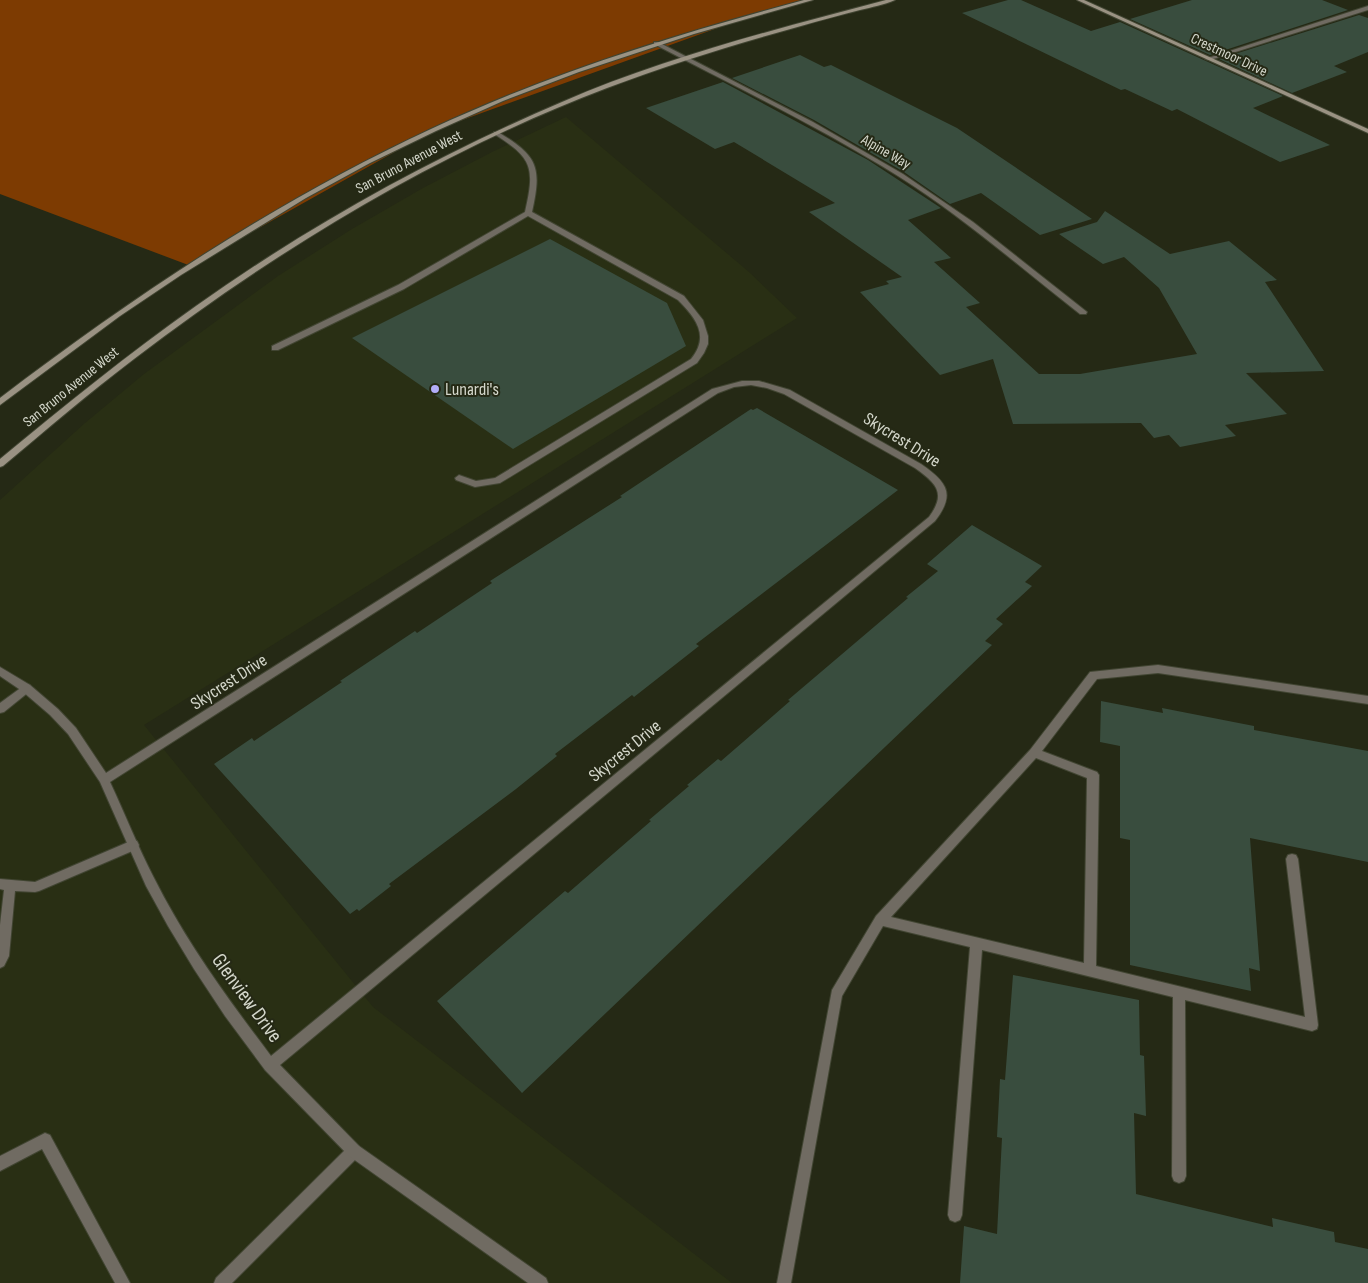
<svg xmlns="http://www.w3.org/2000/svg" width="1368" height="1283" font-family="'Sofia Sans Condensed',sans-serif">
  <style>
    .built { fill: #292f14 }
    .forest { fill: #7d3b02 }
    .building { fill: #394d3e }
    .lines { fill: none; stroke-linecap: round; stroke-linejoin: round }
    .lane-casing { stroke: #414532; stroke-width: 2 }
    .street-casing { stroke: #414532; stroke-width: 2 }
    .secondary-casing { stroke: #414532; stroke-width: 2 }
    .lane { fill: #706b62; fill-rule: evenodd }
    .street { fill: #706b62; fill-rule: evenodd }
    .secondary { fill: #9a9283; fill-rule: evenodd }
    .poi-dot { fill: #b2adf9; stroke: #252915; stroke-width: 2 }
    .labels { text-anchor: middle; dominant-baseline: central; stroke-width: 4; stroke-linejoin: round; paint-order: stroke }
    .far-street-label { font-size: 15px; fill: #d4d7cb; stroke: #252915 }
    .poi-label { font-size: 18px; fill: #d4d7cb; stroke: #252915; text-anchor: start }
    .street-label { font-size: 18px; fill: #d4d7cb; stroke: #252915 }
    .near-street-label { font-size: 21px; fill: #d4d7cb; stroke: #252915 }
  </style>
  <rect width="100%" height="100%" fill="#252915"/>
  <!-- built -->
  <path class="built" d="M 566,117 L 749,272 L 797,318 L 144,725 L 373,1007 L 732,1283 L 0,1283 L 0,500 L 85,423 L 144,374 L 278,276 L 352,229 L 423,188 L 492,152 Z"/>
  <!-- forest -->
  <path class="forest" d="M 0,0 L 811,0 L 759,13 L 432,131 L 191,266 L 0,194 Z"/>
  <!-- building -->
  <g class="building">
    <path d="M 1008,0 L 1021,0 L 1091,31 L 1120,22 L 1283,96 L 1253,108 L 1330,145 L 1280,162 L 1177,109 L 1172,111 L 1125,89 L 1121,90 L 962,13 Z"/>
    <path d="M 1192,0 L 1322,0 L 1348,10 L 1210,55 L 1130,19 Z"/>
    <path d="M 1359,15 L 1368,18 L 1368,52 L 1334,66 L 1347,72 L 1292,93 L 1219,59 Z"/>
    <path d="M 800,55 L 824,67 L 831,65 L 957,128 L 1092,219 L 1040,235 L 981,193 L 950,204 L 904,172 L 814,120 L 732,78 Z"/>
    <path d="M 723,82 L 868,160 L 941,208 L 908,220 L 951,258 L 934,262 L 980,303 L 966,307 L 1039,374 L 1080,374 L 1197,354 L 1159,288 L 1124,257 L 1103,264 L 1059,234 L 1097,222 L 1105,211 L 1170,254 L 1229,241 L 1277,280 L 1265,282 L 1324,371 L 1246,373 L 1287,414 L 1225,425 L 1236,436 L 1180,447 L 1169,435 L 1154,438 L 1141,423 L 1013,424 L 993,359 L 940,375 L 860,292 L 889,284 L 886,281 L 902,277 L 809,212 L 835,203 L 734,142 L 715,149 L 646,108 Z"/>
    <path d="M 550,239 L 667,303 L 686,346 L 513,449 L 352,338 Z"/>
    <path d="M 757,408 L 898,490 L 696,644 L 699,646 L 634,697 L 632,695 L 555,754 L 557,756 L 516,789 L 389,884 L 391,886 L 359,911 L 357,909 L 350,914 L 214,764 L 252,738 L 254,741 L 342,682 L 340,681 L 415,631 L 417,633 L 492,583 L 490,581 L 622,497 L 620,496 L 751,409 L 753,410 Z"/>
    <path d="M 972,525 L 1042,566 L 1025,582 L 1032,586 L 996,619 L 1003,624 L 985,641 L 992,645 L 522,1093 L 437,1001 L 565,891 L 568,893 L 651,821 L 649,820 L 689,786 L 687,785 L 718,759 L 721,761 L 743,742 L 790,701 L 788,700 L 908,598 L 906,597 L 938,571 L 927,564 Z"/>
    <path d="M 1101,701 L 1163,713 L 1162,708 L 1254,726 L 1254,730 L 1368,751 L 1368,862 L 1250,838 L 1260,971 L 1249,968 L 1251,991 L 1130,965 L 1130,840 L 1120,838 L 1120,746 L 1100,742 Z"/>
    <path d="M 1013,975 L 1139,1000 L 1140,1055 L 1144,1056 L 1146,1116 L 1134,1113 L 1136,1194 L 1273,1227 L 1272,1218 L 1334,1232 L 1335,1242 L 1368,1249 L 1368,1283 L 960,1283 L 964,1226 L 997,1234 L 1002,1138 L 997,1137 L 1000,1079 L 1005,1080 Z"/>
  </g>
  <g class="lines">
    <!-- lane casing -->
    <g class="lane-casing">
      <g id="lane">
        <path d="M 494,132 L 498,132 C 538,156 542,167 532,212 L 684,296 L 703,320 L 708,336 L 708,344 L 704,353 L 697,363 L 500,483 L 475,487 L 456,480 L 455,478 L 459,475 L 476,481 L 495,478 L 691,359 C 710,336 696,318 678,300 L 528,216 L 404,289 L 278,350 L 272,350 L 272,346 L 398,285 L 525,212 C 535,168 533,158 494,134 Z"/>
        <path d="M 1158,665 L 1368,696 L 1368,704 L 1158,673 L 1097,679 L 1042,751 L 1097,772 L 1099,775 L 1096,966 L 1305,1017 L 1286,859 L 1288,855 L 1292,854 L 1296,855 L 1298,859 L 1318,1025 L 1317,1029 L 1312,1031 L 1185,1000 L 1186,1176 L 1184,1181 L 1179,1183 L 1174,1181 L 1172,1176 L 1173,997 L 982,950 L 962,1215 L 960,1220 L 955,1222 L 950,1220 L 948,1215 L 970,947 L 883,926 L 842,996 L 791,1283 L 777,1283 L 832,990 L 876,916 L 1030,750 L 1090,672 ZM 1036,758 L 1087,778 L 1084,963 L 891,917 Z"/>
        <path d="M 26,684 L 30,685 L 31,688 L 30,691 L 4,712 L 0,713 L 0,703 Z"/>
        <path d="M 133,840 L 137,841 L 139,845 L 137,849 L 39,891 L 35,892 L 15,891 L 9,956 L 4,966 L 0,968 L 0,925 L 4,890 L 0,889 L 0,879 L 35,882 Z"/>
        <path d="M 45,1133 L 50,1135 L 130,1283 L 115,1283 L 42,1149 L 0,1171 L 0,1156 Z"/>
        <path d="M 354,1144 L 359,1146 L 361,1151 L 359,1156 L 232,1283 L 214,1283 L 216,1278 L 349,1146 Z"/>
      </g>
    </g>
    <!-- street casing -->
    <g class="street-casing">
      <g id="street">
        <path d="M 1368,6 L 1368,10 L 1210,60 L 1205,59 Z"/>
        <path d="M 654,42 L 658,42 L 813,122 L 903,174 L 973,222 L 1087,312 L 1086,314 L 1080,314 C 1020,267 963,217 898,176 C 820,127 736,87 654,44 Z"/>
        <path d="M 742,381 L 759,381 L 790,390 L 921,464 C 947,482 956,494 935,521 L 280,1065 L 359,1146 L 546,1278 L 548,1283 L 528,1283 L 349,1156 L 265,1070 L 225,1016 L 194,969 L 168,926 L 146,886 L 100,782 L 68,734 L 50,715 L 22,691 L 0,676 L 0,667 L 30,685 L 58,709 L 76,728 L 106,773 L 712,389 ZM 751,385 L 767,388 L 784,394 L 915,468 C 936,483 947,493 929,517 L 271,1056 C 228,999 186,942 154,878 C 138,847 125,814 110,782 L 718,393 L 734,387 Z"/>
      </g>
    </g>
    <!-- secondary casing -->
    <g class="secondary-casing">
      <g id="secondary">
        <path d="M 804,0 L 813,0 L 694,34 L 579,72 L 503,101 L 436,131 L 370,163 L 306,198 L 181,275 L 120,316 L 0,405 L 0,398 C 135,295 276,201 431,129 C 550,73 677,34 804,0 Z"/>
        <path d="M 886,0 L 895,0 C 884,5 872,7 860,10 C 841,15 821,20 801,26 C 736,44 670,64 607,88 C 436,153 278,249 134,359 C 89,393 46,430 3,466 L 0,467 L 0,459 C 64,406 128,354 196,306 C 310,225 433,157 562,102 C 666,57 777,29 886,0 Z"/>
        <path d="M 1077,0 L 1084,0 L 1368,129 L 1368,133 Z"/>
      </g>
    </g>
    <!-- lane -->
    <use href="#lane" class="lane"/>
    <!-- street -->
    <use href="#street" class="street"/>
    <!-- secondary -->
    <use href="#secondary" class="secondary"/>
  </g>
  <!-- markers -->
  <circle class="poi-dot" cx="435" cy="389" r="5"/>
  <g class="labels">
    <!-- far-street labels -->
    <g class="far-street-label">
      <text transform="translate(1229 55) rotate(25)">Crestmoor Drive</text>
      <text transform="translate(886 152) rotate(30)">Alpine Way</text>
      <text transform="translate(409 162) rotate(-28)">San Bruno Avenue West</text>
      <text transform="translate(71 387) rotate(-39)">San Bruno Avenue West</text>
    </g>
    <!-- poi labels -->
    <g class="poi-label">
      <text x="445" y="389">Lunardi's</text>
    </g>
    <!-- street labels -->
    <g class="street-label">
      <text transform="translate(902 440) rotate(32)">Skycrest Drive</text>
      <text transform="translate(229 682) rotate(-33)">Skycrest Drive</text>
      <text transform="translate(625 751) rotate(-39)">Skycrest Drive</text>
    </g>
    <!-- near-street labels -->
    <g class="near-street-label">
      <text transform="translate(247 998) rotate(54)">Glenview Drive</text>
    </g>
  </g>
</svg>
